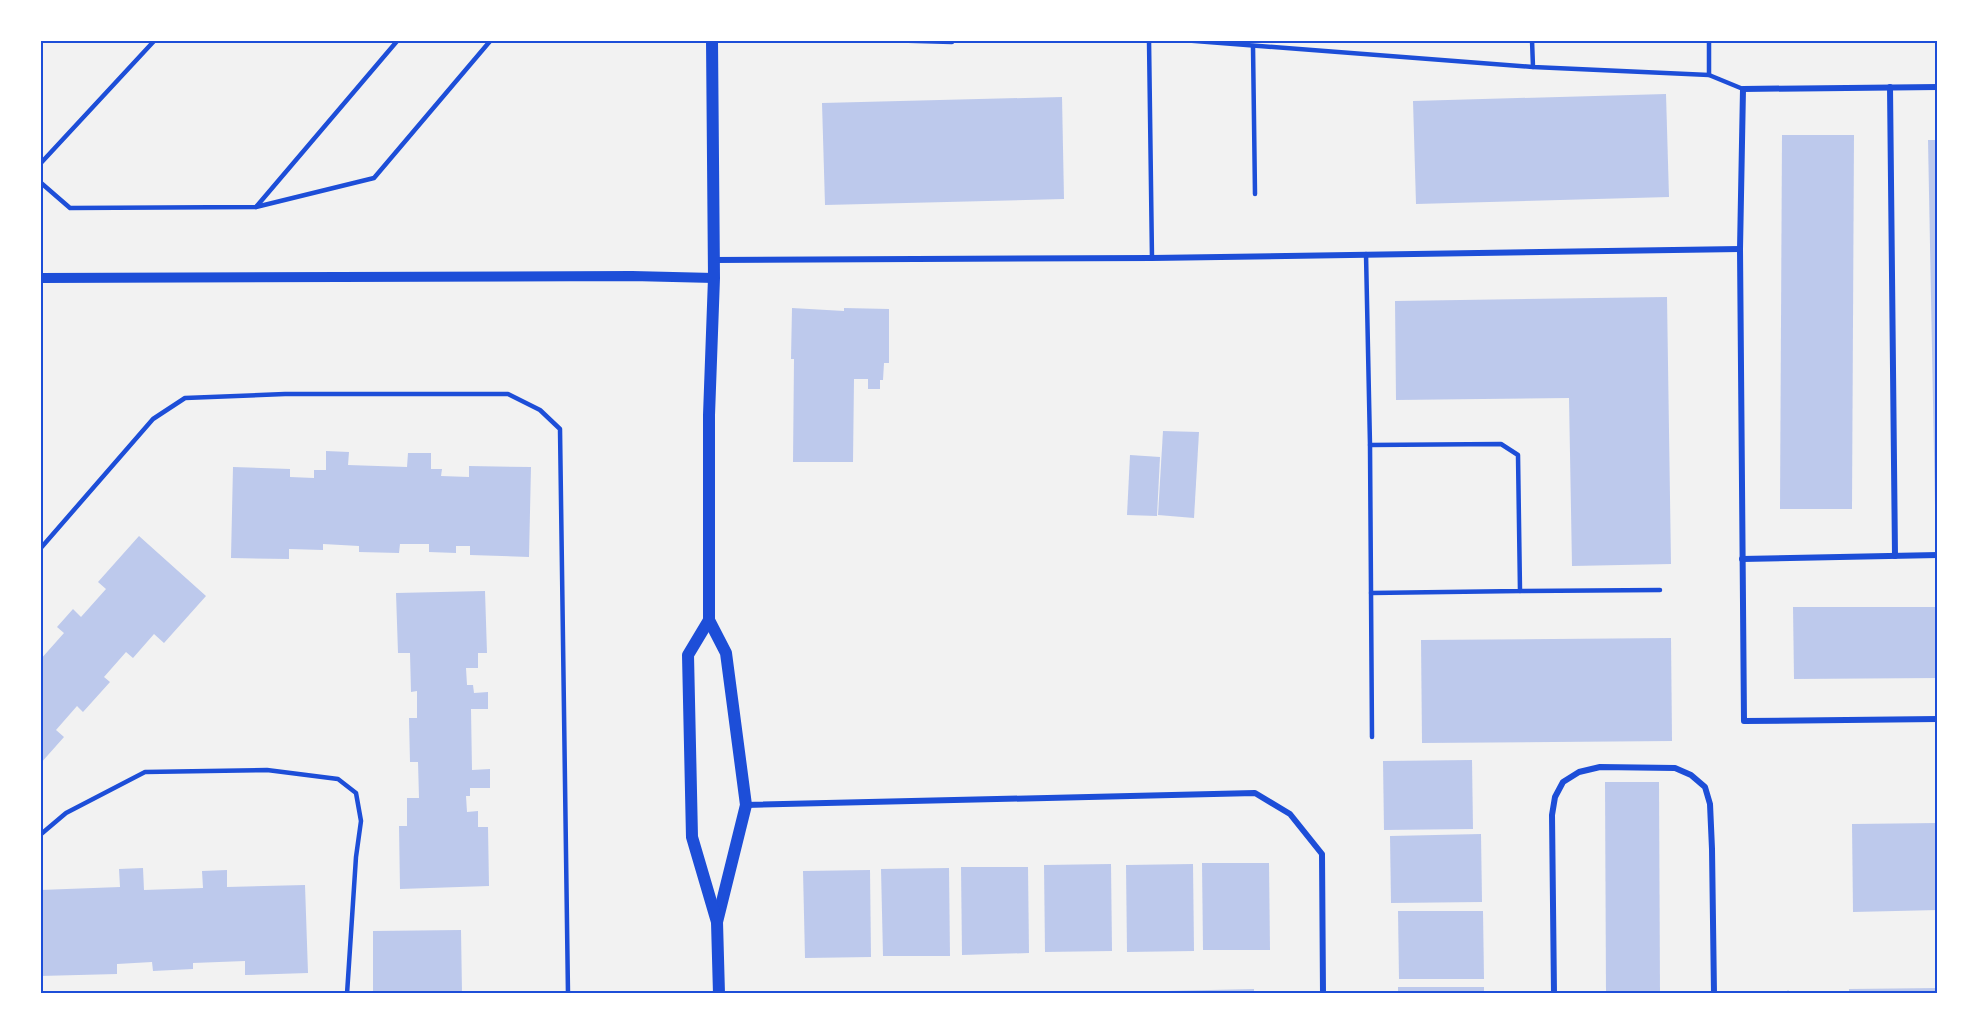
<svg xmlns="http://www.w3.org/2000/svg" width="1978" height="1034" font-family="'Varela Round',sans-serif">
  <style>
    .building { fill: #bdc9ec }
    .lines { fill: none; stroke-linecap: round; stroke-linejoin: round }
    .service { stroke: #1d4ed8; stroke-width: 4.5 }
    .minor { stroke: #1d4ed8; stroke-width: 6 }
    .tertiary { stroke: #1d4ed8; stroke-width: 10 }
    .secondary { stroke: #1d4ed8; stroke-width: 12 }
    .neatline { fill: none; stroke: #1d4ed8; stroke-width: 2 }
  </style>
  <rect width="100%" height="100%" fill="#f2f2f2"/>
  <!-- building -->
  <g class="building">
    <path d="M 1666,94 L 1669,197 L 1416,204 L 1413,101 Z"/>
    <path d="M 1062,97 L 1064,199 L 825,205 L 822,103 Z"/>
    <path d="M 1782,135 L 1854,135 L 1852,509 L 1780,509 Z"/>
    <path d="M 1928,140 L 1938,140 L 1938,506 L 1935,506 Z"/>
    <path d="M 1667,297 L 1671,564 L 1572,566 L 1569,398 L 1396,400 L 1395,301 Z"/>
    <path d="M 792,308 L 844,311 L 844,308 L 889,309 L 889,363 L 884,363 L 883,380 L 880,380 L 880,389 L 868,389 L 868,379 L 854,379 L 853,462 L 793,462 L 794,359 L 791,359 Z"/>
    <path d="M 1163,431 L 1199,432 L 1194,518 L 1158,515 Z"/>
    <path d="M 326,451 L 349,452 L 348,465 L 407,467 L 408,453 L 431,453 L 431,469 L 442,469 L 441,476 L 469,477 L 469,466 L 531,467 L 529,557 L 470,555 L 470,546 L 456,546 L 456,553 L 429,552 L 429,544 L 400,544 L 399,553 L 359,552 L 359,546 L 323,544 L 323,550 L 289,549 L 289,559 L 231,558 L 233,467 L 290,469 L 290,477 L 314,478 L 314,470 L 326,470 Z"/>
    <path d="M 1130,455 L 1160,457 L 1157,516 L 1127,515 Z"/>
    <path d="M 139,536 L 206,596 L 164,643 L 154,634 L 133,658 L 126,652 L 104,677 L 110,682 L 83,712 L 77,706 L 56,730 L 64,737 L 40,764 L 40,660 L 64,633 L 57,627 L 73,609 L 81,617 L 106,589 L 98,582 Z"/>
    <path d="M 485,591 L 487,653 L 478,653 L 478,668 L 466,668 L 467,685 L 473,685 L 474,693 L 488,692 L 488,709 L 471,709 L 472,770 L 490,769 L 490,788 L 470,788 L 470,796 L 466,796 L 467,812 L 478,811 L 478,827 L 488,827 L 489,886 L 400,889 L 399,826 L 407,826 L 407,798 L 419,798 L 418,762 L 410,762 L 409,718 L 417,718 L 417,691 L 411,692 L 410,653 L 398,653 L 396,593 Z"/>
    <path d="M 1793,607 L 1938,607 L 1938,678 L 1794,679 Z"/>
    <path d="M 1671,638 L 1672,741 L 1422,743 L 1421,640 Z"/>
    <path d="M 1472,760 L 1473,829 L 1384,830 L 1383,761 Z"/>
    <path d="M 1605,782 L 1659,782 L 1660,994 L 1606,994 Z"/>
    <path d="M 1938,823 L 1938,910 L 1853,912 L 1852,824 Z"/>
    <path d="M 1481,834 L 1482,902 L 1391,903 L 1390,836 Z"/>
    <path d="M 1202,863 L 1269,863 L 1270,950 L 1203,950 Z"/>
    <path d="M 1111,864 L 1112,951 L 1045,952 L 1044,865 Z"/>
    <path d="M 1193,864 L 1194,951 L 1127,952 L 1126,865 Z"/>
    <path d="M 961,867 L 1028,867 L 1029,953 L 962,955 Z"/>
    <path d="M 143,868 L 144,890 L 203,888 L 202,871 L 227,870 L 227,887 L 305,885 L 308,973 L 245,975 L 245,961 L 193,963 L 193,969 L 153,971 L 152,962 L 117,964 L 117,974 L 40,976 L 40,890 L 120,887 L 119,869 Z"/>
    <path d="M 949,868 L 950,956 L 883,956 L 881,869 Z"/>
    <path d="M 870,870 L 871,957 L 805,958 L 803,871 Z"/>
    <path d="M 1398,911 L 1483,911 L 1484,979 L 1399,979 Z"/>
    <path d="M 461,930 L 462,993 L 379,994 L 379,991 L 373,991 L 373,931 Z"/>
    <rect x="1398" y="987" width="86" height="7"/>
    <path d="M 1938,988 L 1938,994 L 1849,994 L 1849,989 Z"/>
    <path d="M 1254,989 L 1254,994 L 1167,994 L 1167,991 Z"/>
  </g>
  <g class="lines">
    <!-- service -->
    <g class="service">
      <path d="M 882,40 L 952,42"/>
      <path d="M 952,40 L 1025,40"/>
      <path d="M 1149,40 L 1152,258"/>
      <path d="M 1182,40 L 1533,67 L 1709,75 L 1743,89"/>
      <path d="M 1532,40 L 1533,67"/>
      <path d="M 1253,46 L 1255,194"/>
      <path d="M 1709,75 L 1709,40"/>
      <path d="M 40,164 L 155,40"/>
      <path d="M 40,182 L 70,208 L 256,207 L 398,40"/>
      <path d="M 256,207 L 374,178 L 491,40"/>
      <path d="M 1366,254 L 1370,445 L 1372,737"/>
      <path d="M 1370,445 L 1501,444 L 1518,455 L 1520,591 L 1371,593"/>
      <path d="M 40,549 L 153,419 L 185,398 L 285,394 L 508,394 L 540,410 L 560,429 L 568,994"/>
      <path d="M 1520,591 L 1660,590"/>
      <path d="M 40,835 L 66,813 L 145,772 L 267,770 L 338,779 L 356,793 L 361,821 L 356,857 L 347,994"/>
      <path d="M 1788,993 L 1788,994"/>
    </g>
    <!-- minor -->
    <g class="minor">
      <path d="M 1890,87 L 1895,556"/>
      <path d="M 1938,87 L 1743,89 L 1740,249 L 1744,721 L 1938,719"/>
      <path d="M 713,260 L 1152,258 L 1740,249"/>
      <path d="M 1742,559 L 1938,555"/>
      <path d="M 746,805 L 1255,793 L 1290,814 L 1322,854 L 1323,994"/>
      <path d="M 1554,994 L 1552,815 L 1555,797 L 1563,782 L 1579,772 L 1600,767 L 1675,768 L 1691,775 L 1705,787 L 1710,804 L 1712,849 L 1714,994"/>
    </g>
    <!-- tertiary -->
    <path class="tertiary" d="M 40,278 L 632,276 L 714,278"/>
    <!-- secondary -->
    <g class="secondary">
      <path d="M 712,40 L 714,278 L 709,415 L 709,620 L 726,653 L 746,805 L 717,922"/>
      <path d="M 709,620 L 688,655 L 692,837 L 717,922 L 719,994"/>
    </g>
  </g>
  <!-- border -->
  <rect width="1978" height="1034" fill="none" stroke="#ffffff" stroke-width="84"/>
  <rect x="42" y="42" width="1894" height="950" class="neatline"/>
</svg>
